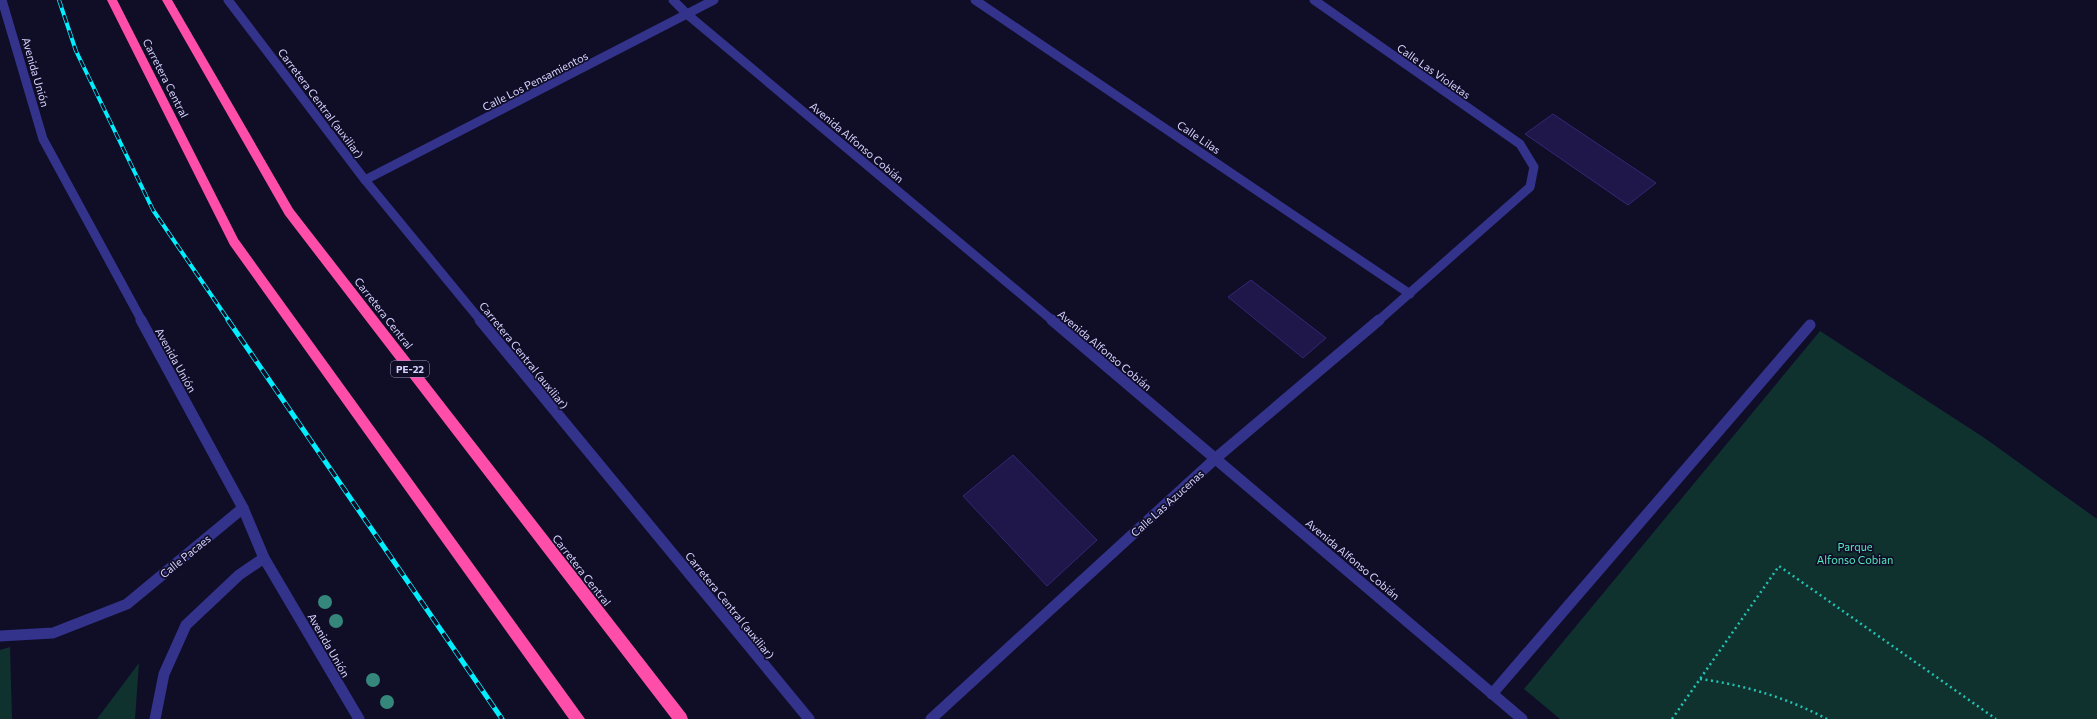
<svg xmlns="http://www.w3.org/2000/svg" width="2097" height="719" font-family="Commissioner,sans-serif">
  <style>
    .green { fill: #0f322f }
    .building { fill: #1f174a; stroke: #342778 }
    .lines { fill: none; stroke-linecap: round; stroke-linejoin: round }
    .path { stroke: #23c3b3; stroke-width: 2.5; stroke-dasharray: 2 3.5; stroke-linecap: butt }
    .minor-far1 { stroke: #33338b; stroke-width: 9 }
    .minor { stroke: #33338b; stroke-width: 11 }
    .highway { fill: #ff4eaa; fill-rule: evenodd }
    .rail-far1-casing { stroke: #00eefe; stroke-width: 4 }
    .rail-casing { stroke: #00eefe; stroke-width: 5 }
    .rail-far1 { stroke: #100d27; stroke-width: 2.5; stroke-dasharray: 8; stroke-linecap: butt }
    .rail { stroke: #100d27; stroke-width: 3.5; stroke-dasharray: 10; stroke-linecap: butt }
    .tree { fill: #35877b }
    .labels { text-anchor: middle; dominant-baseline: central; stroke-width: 3.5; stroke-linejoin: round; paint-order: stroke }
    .shield { fill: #100d27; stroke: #9b98be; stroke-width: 1 }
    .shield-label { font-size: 10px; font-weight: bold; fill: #d7d3ff }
    .street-label { font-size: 11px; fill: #d7d3ff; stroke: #100d27 }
    .park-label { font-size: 11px; fill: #53ebbf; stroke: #100d27 }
  </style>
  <rect width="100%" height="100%" fill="#100d27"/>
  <!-- green -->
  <g class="green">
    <path d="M 1820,331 L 1986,439 L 2097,519 L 2097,719 L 1560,719 L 1524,689 Z"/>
    <path d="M 10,647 L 12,719 L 0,719 L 0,650 Z"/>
    <path d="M 139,663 L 135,719 L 97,719 Z"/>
  </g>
  <!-- building -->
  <g class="building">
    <path d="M 1553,114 L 1656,183 L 1628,205 L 1525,134 Z"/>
    <path d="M 1251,280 L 1326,338 L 1303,358 L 1228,297 Z"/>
    <path d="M 1013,455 L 1097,540 L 1047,586 L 963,496 Z"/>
  </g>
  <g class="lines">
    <!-- path -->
    <g class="path">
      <path d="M 1700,679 C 1745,685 1787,698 1827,719"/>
      <path d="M 1672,719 L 1779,566 L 1996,719"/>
    </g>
    <!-- minor-far1 -->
    <g class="minor-far1">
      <path d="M 2,0 L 43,139 L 142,321"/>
      <path d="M 228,0 L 365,180 L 481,321"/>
      <path d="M 673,0 L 688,15 L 1053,321"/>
      <path d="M 975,0 L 1410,294"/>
      <path d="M 1314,0 L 1520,144 L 1534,167 L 1530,187 L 1378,321"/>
      <path d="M 365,180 L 714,0"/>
    </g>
    <!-- minor -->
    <g class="minor">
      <path d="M 141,320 L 243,508 L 264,558 L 359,719"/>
      <path d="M 480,320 L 809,719"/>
      <path d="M 1052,320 L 1522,719"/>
      <path d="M 0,636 L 53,633 L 127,604 L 243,508"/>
      <path d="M 1492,694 L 1810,325"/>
      <path d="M 155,719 L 164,674 L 186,625 L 239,575 L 264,558"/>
      <path d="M 931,719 L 1216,458 L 1379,320"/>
    </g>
    <!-- highway -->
    <g class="highway">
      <path d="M 107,0 L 117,0 L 238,239 L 585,719 L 569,719 L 230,245 Z"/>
      <path d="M 162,0 L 172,0 L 293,209 L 686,714 L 688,719 L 672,719 L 285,215 Z"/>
    </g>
    <!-- rail-far1 casing -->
    <g class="rail-far1-casing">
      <path id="rail-far1" d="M 59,0 L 76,51 L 153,210 L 229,321"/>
    </g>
    <!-- rail casing -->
    <g class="rail-casing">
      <path id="rail" d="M 228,320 L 502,719"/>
    </g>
    <!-- rail-far1 -->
    <use href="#rail-far1" class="rail-far1"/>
    <!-- rail -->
    <use href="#rail" class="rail"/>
  </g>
  <!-- trees -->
  <g class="tree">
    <circle cx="325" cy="602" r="7"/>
    <circle cx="336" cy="621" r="7"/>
    <circle cx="373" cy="680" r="7"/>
    <circle cx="387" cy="702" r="7"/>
  </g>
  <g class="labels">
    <!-- shield labels -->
    <rect class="shield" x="391" y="361" width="38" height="16" rx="3"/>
    <g class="shield-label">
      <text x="410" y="369">PE-22</text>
    </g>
    <!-- street labels -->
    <g class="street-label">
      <text transform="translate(1434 71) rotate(35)">Calle Las Violetas</text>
      <text transform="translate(36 72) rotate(74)">Avenida Unión</text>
      <text transform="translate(166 78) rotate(63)">Carretera Central</text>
      <text transform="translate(535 81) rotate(-27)">Calle Los Pensamientos</text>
      <text transform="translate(321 103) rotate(53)">Carretera Central (auxiliar)</text>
      <text transform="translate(1199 137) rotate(34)">Calle Lilas</text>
      <text transform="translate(857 142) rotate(40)">Avenida Alfonso Cobián</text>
      <text transform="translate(384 313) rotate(52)">Carretera Central</text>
      <text transform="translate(1105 350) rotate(40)">Avenida Alfonso Cobián</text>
      <text transform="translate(524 355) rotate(51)">Carretera Central (auxiliar)</text>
      <text transform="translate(176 360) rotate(61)">Avenida Unión</text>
      <text transform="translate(1167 503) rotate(-42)">Calle Las Azucenas</text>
      <text transform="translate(185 556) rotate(-39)">Calle Pacaes</text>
      <text transform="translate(1353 559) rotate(40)">Avenida Alfonso Cobián</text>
      <text transform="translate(582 570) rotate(52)">Carretera Central</text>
      <text transform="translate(730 605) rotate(51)">Carretera Central (auxiliar)</text>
      <text transform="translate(329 645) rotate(60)">Avenida Unión</text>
    </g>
    <!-- park labels -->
    <g class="park-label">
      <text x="1855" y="546">Parque<tspan x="1855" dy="13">Alfonso Cobian</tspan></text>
    </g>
  </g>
</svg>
